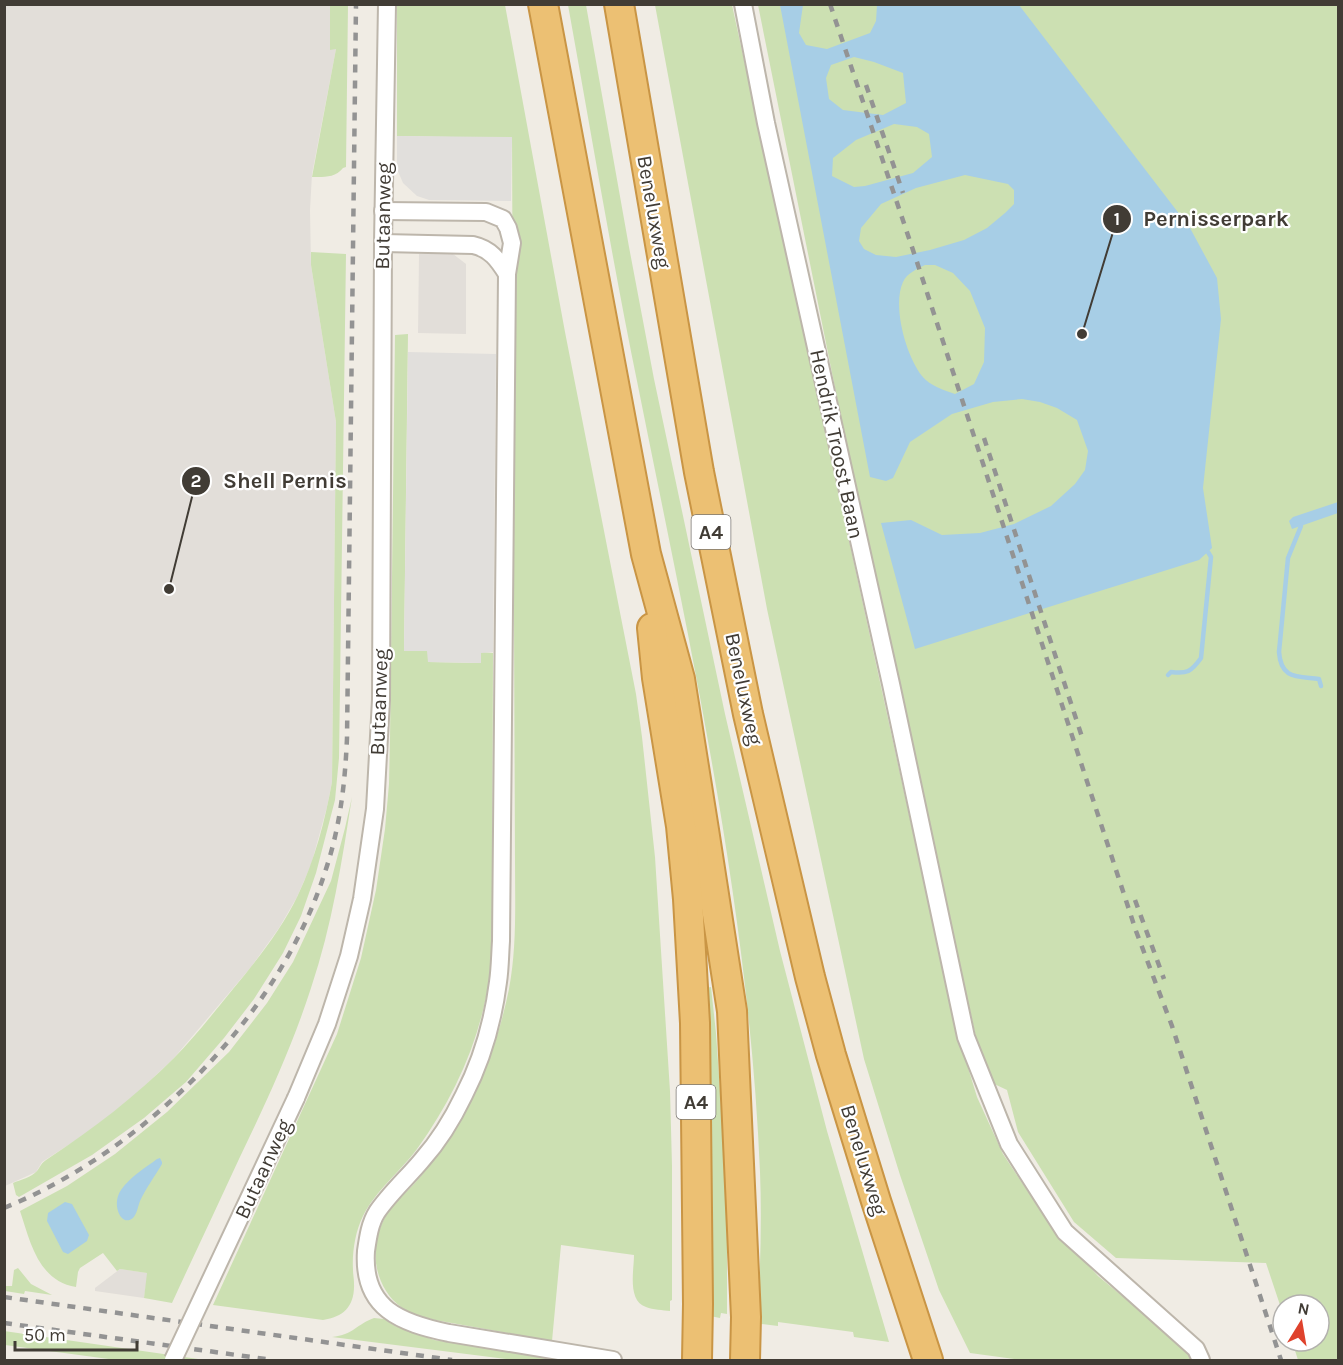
<svg xmlns="http://www.w3.org/2000/svg" width="1343" height="1365" font-family="Karla,sans-serif">
  <style>
    .industrial { fill: #e2ded9 }
    .green { fill: #cce0b2 }
    .parking { fill: #e1dfdc }
    .water { fill: #a7cee6; fill-rule: evenodd }
    .lines { fill: none; stroke-linecap: round; stroke-linejoin: round }
    .stream { stroke: #a7cee6; stroke-width: 4.5 }
    .minor-casing { stroke: #bdb6ab; stroke-width: 20 }
    .motorway-casing { stroke: #c99545; stroke-width: 32 }
    .minor { stroke: #fff; stroke-width: 16 }
    .motorway { stroke: #ecc073; stroke-width: 28 }
    .rail { stroke: #939393; stroke-width: 4.5; stroke-dasharray: 8 8; stroke-linecap: butt }
    .minor-bridge-casing { stroke: #bdb6ab; stroke-width: 20; stroke-linecap: butt }
    .minor-bridge { stroke: #fff; stroke-width: 16 }
    .labels { text-anchor: middle; dominant-baseline: central; stroke-width: 4.5; stroke-linejoin: round; paint-order: stroke }
    .shield { fill: #fff; stroke: #7a7672; stroke-width: 1.5 }
    .shield-label { font-size: 20px; font-weight: bold; fill: #413c35 }
    .street-label { font-size: 21px; fill: #413c35; stroke: #fff }
    .leader { fill: none; stroke: #413c35; stroke-width: 2 }
    .callout-dot { fill: #413c35; stroke: #fff; stroke-width: 2 }
    .mark-label { font-size: 18px; text-anchor: middle; font-weight: bold; fill: #fff }
    .callout-label { font-size: 22px; text-anchor: middle; font-weight: bold; fill: #413c35; stroke: #fff; stroke-width: 4.5; stroke-linejoin: round; paint-order: stroke }
  </style>
  <rect width="100%" height="100%" fill="#f0ece4"/>
  <!-- industrial -->
  <g class="industrial">
    <path d="M 5,5 L 348,5 L 336,49 L 312,174 L 310,210 L 311,265 L 336,422 L 332,782 L 327,807 L 311,865 L 297,897 L 279,928 L 251,967 L 174,1058 L 135,1095 L 90,1131 L 42,1162 L 36,1172 L 5,1186 Z"/>
    <path d="M 419,254 L 453,254 L 466,264 L 466,334 L 418,333 Z"/>
    <path d="M 120,1269 L 148,1273 L 144,1298 L 95,1291 L 95,1288 Z"/>
  </g>
  <!-- green -->
  <g class="green">
    <path d="M 330,5 L 348,5 L 346,167 L 343,168 C 335,178 324,177 312,177 L 336,49 L 330,50 Z"/>
    <path d="M 397,5 L 505,5 L 565,332 L 636,694 L 642,737 L 655,857 L 670,1091 L 672,1166 L 672,1300 L 670,1301 L 670,1311 C 663,1310 653,1310 646,1307 C 627,1301 634,1270 634,1255 L 561,1245 L 552,1341 L 435,1320 C 424,1317 411,1314 401,1307 C 383,1294 373,1269 376,1247 C 380,1211 400,1201 421,1176 C 436,1157 451,1137 463,1116 C 485,1077 500,1033 509,989 C 517,947 515,903 515,861 L 512,138 L 397,136 Z"/>
    <path d="M 568,5 L 586,5 L 629,247 L 654,379 L 725,714 L 780,951 L 827,1131 L 889,1342 L 854,1337 L 853,1332 L 778,1322 L 778,1326 L 761,1324 L 761,1319 L 758,1319 C 760,1270 762,1221 760,1172 C 749,906 690,646 638,386 C 612,259 591,132 568,5 Z"/>
    <path d="M 655,5 L 732,5 L 955,1025 L 977,1097 L 1003,1154 L 1044,1216 L 1098,1276 L 1174,1339 L 1182,1347 L 1192,1360 L 1022,1360 L 970,1353 L 939,1290 L 900,1175 L 864,1059 L 767,609 Z"/>
    <path d="M 758,5 L 1338,5 L 1338,1360 L 1298,1360 L 1292,1341 L 1319,1341 L 1319,1305 L 1283,1305 L 1283,1314 L 1266,1263 L 1116,1258 L 1074,1222 L 1018,1132 L 1007,1090 L 990,1082 L 977,1042 L 862,522 Z"/>
    <path d="M 311,252 L 346,254 L 339,758 L 335,800 L 316,873 L 301,916 L 283,953 L 254,999 L 224,1038 L 186,1082 L 144,1118 L 92,1155 L 19,1197 L 16,1195 L 13,1183 C 20,1180 32,1177 37,1171 C 42,1164 41,1163 49,1158 C 94,1128 135,1097 174,1058 C 195,1037 214,1012 233,989 C 257,960 282,929 298,895 C 315,859 325,821 332,782 L 336,422 L 311,265 Z"/>
    <path d="M 408,334 L 404,651 L 428,651 L 428,662 L 480,663 L 481,652 L 493,653 L 492,928 C 491,943 492,959 490,974 C 481,1039 455,1096 417,1149 C 399,1173 377,1189 363,1216 C 355,1232 352,1253 353,1270 C 353,1274 354,1279 354,1283 C 355,1306 344,1317 323,1320 L 213,1305 L 337,1034 L 361,958 L 376,890 L 385,829 L 389,784 L 390,739 L 395,335 Z"/>
    <path d="M 352,797 C 342,861 332,926 311,988 C 292,1047 266,1103 239,1159 C 217,1207 194,1255 172,1303 L 144,1298 L 147,1273 L 120,1269 L 117,1271 L 103,1253 L 80,1268 L 78,1272 L 76,1287 C 38,1281 30,1241 20,1211 L 67,1186 L 115,1154 L 167,1112 L 229,1052 L 267,1003 L 293,962 L 331,881 L 345,828 Z"/>
    <path d="M 711,987 L 716,1033 L 725,1164 L 727,1222 L 727,1314 L 721,1313 L 720,1318 L 710,1316 L 705,988 Z"/>
    <path d="M 18,1268 L 31,1284 L 52,1295 L 25,1291 L 24,1294 L 5,1291 L 5,1286 L 12,1286 L 14,1270 Z"/>
    <path d="M 374,1318 L 384,1319 L 395,1326 L 434,1340 L 564,1360 L 514,1360 L 332,1337 C 353,1335 357,1324 374,1318 Z"/>
    <path d="M 4,1331 L 205,1360 L 116,1360 L 5,1345 Z"/>
  </g>
  <!-- parking -->
  <g class="parking">
    <path d="M 397,136 L 512,137 L 511,201 L 429,200 L 417,196 L 403,183 L 397,169 Z"/>
    <path d="M 408,352 L 496,354 L 493,652 L 481,653 L 481,663 L 428,662 L 427,651 L 404,651 Z"/>
  </g>
  <!-- water -->
  <g class="water">
    <path d="M 780,5 L 803,5 L 799,33 L 806,45 L 827,49 L 870,33 L 876,21 L 877,5 L 1019,5 L 1190,228 L 1217,278 L 1221,319 L 1203,488 L 1212,548 L 1199,560 L 915,649 L 881,523 L 911,520 L 942,535 L 980,533 L 1014,524 L 1051,506 L 1075,484 L 1085,470 L 1088,451 L 1077,420 L 1057,408 L 1040,402 L 1022,399 L 993,402 L 952,414 L 910,442 L 893,478 L 886,481 L 870,477 ZM 854,57 L 874,62 L 903,73 L 906,103 L 883,115 L 843,110 L 829,99 L 826,78 L 831,65 ZM 894,124 L 917,127 L 929,134 L 932,157 L 913,173 L 865,186 L 854,187 L 832,176 L 833,158 L 856,140 ZM 965,175 L 1008,184 L 1014,190 L 1014,204 L 1005,213 L 987,228 L 964,240 L 930,250 L 896,257 L 876,255 L 864,249 L 859,241 L 861,228 L 881,204 L 916,188 ZM 925,265 L 935,265 L 953,273 L 970,291 L 985,328 L 984,362 L 974,384 L 955,394 C 944,390 930,386 922,376 C 906,356 892,306 903,282 C 907,273 917,269 925,265 Z"/>
    <path d="M 1338,502 L 1338,513 L 1292,529 L 1289,521 L 1293,517 Z"/>
    <path d="M 160,1158 L 162,1162 L 162,1164 C 155,1176 146,1188 140,1201 C 138,1206 137,1214 133,1218 C 121,1228 111,1204 121,1190 C 130,1177 145,1168 157,1159 Z"/>
    <path d="M 65,1202 L 72,1204 L 89,1235 L 87,1241 L 68,1254 L 63,1252 L 47,1221 L 48,1213 Z"/>
  </g>
  <g class="lines">
    <!-- stream -->
    <g class="stream">
      <path d="M 1301,526 L 1288,558 L 1279,652 C 1281,679 1296,676 1319,679 L 1321,686"/>
      <path d="M 1168,675 L 1171,672 C 1187,674 1191,672 1201,658 L 1211,557 L 1208,552"/>
    </g>
    <!-- minor casing -->
    <g class="minor-casing">
      <g id="minor">
        <path d="M 743,4 L 766,123 L 891,684 L 966,1037 L 1009,1144 L 1065,1232 L 1196,1349 L 1201,1360"/>
        <path d="M 383,211 L 486,212 L 503,219 L 508,228 L 512,243 L 507,274 L 501,941 C 500,955 500,969 498,982 C 493,1021 482,1060 464,1095 C 453,1118 439,1141 422,1160 C 408,1177 390,1193 377,1212 C 370,1223 368,1237 366,1251 C 362,1309 401,1323 449,1333 L 613,1360"/>
        <path d="M 383,243 L 473,245 C 491,249 498,260 507,274"/>
        <path d="M 296,1098 L 327,1024 L 349,956 L 362,899 L 375,809 L 381,700 L 383,243 L 387,4"/>
      </g>
    </g>
    <!-- motorway casing -->
    <g class="motorway-casing">
      <g id="motorway">
        <path d="M 543,4 L 646,554 L 680,679 L 704,830 L 732,1011 L 746,1317 L 745,1360"/>
        <path d="M 619,4 L 699,472 L 748,714 L 810,977 L 831,1055 L 876,1201 L 928,1360"/>
        <path d="M 652,628 L 657,678 L 681,826 L 688,899 L 695,1023 L 698,1304 L 697,1360"/>
      </g>
    </g>
    <!-- minor -->
    <use href="#minor" class="minor"/>
    <!-- motorway -->
    <use href="#motorway" class="motorway"/>
    <!-- rail -->
    <g class="rail">
      <path d="M 830,4 L 916,259 L 1136,931 L 1172,1026 L 1281,1360"/>
      <path d="M 866,85 L 903,193"/>
      <path d="M 984,438 L 1083,740"/>
      <path d="M 1135,900 L 1164,979"/>
      <path d="M 4,1208 C 144,1151 279,1017 325,872 C 340,828 345,784 347,738 L 356,4"/>
      <path d="M 4,1297 L 452,1360"/>
      <path d="M 4,1323 L 273,1360"/>
    </g>
    <!-- minor-bridge casing -->
    <g class="minor-bridge-casing">
      <path id="minor-bridge" d="M 173,1360 L 296,1098"/>
    </g>
    <!-- minor-bridge -->
    <use href="#minor-bridge" class="minor-bridge"/>
  </g>
  <g class="labels">
    <!-- shield labels -->
    <g class="shield">
      <rect x="691.5" y="515" width="39" height="34" rx="4.5"/>
      <rect x="676.5" y="1085" width="39" height="34" rx="4.5"/>
    </g>
    <g class="shield-label">
      <text x="711" y="532">A4</text>
      <text x="696" y="1102">A4</text>
    </g>
    <!-- street labels -->
    <g class="street-label">
      <text transform="translate(654 212) rotate(80)">Beneluxweg</text>
      <text transform="translate(383 216) rotate(-89)">Butaanweg</text>
      <text transform="translate(837 444) rotate(78)">Hendrik Troost Baan</text>
      <text transform="translate(744 689) rotate(78)">Beneluxweg</text>
      <text transform="translate(379 702) rotate(-88)">Butaanweg</text>
      <text transform="translate(864 1160) rotate(73)">Beneluxweg</text>
      <text transform="translate(263 1169) rotate(-65)">Butaanweg</text>
    </g>
  </g>
  <!-- callouts -->
  <path class="leader" d="M1082 334L1117 219M169 589L196 481"/>
  <g class="callout-dot">
    <circle cx="1082" cy="334" r="6"/>
    <circle cx="169" cy="589" r="6"/>
    <circle cx="1117" cy="219" r="15"/>
    <circle cx="196" cy="481" r="15"/>
  </g>
  <g class="mark-label">
    <text x="1117" y="225">1</text>
    <text x="196" y="487">2</text>
  </g>
  <g class="callout-label">
    <text x="1216" y="226">Pernisserpark</text>
    <text x="285" y="488">Shell Pernis</text>
  </g>
  <!-- border -->
  <rect width="1343" height="1365" fill="none" stroke="#413c35" stroke-width="12"/>
  <!-- north arrow -->
  <g transform="translate(1301 1323) rotate(11)"><circle r="28" fill="#ffffff" stroke="#b3b1ae" stroke-width="1.5"/>
  <path d="M0-4.5L10 22L0 15L-10 22Z" fill="#df422c"/>
  <text y="-9" font-size="16" font-weight="bold" text-anchor="middle" fill="#413c35">N</text>
  </g>
  <!-- scale -->
  <path d="M15 1341v9h122v-9" fill="none" stroke="#413c35" stroke-width="3"/>
  <text x="24" y="1341" font-size="18" fill="#413c35" stroke="#ffffff" stroke-width="4.5" paint-order="stroke">50 m</text>
</svg>
